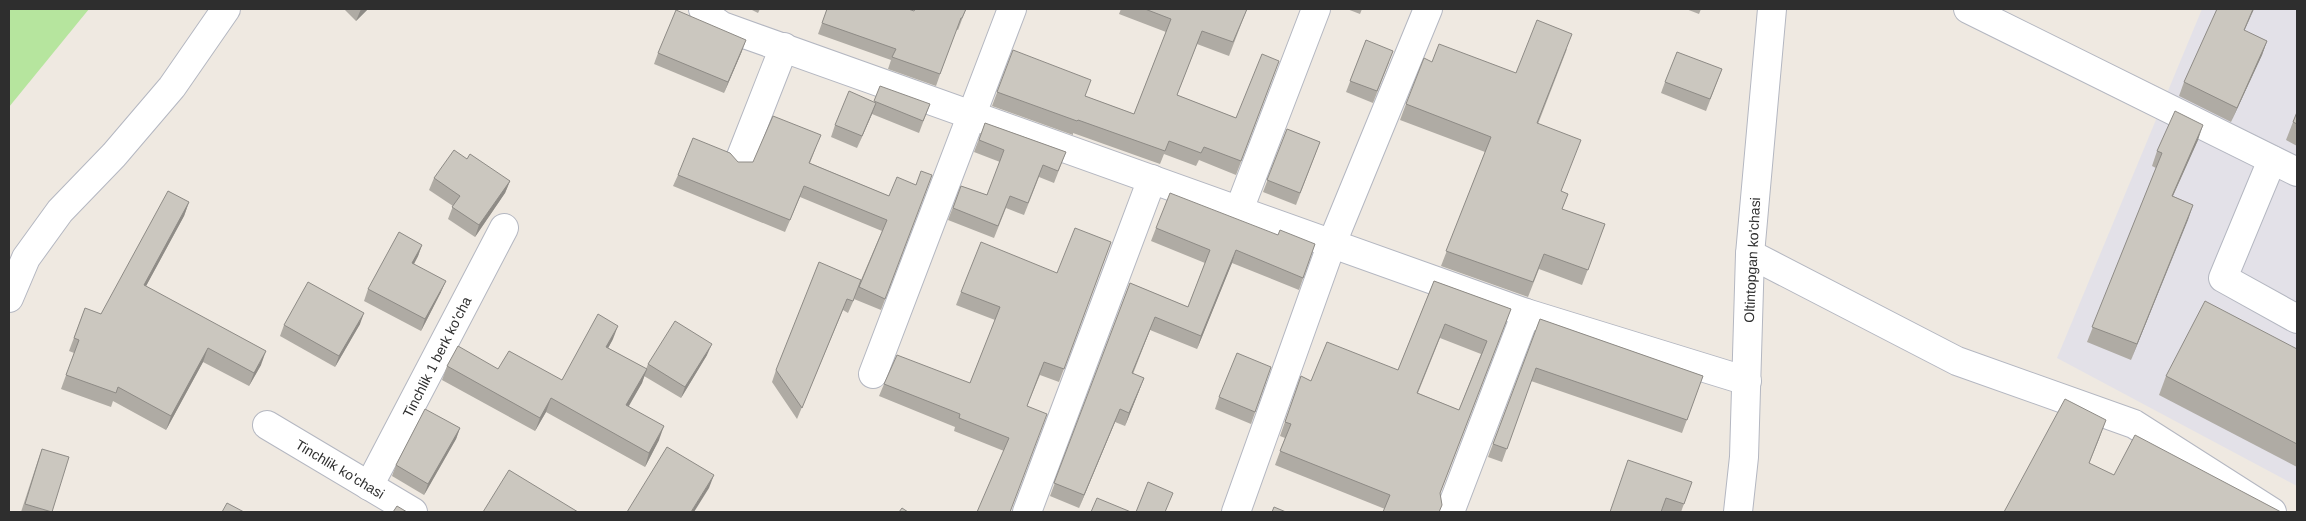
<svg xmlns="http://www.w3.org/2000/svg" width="2306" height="521" font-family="Helvetica,sans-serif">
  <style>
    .industrial { fill: #e3e1e8 }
    .green { fill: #b6e59e }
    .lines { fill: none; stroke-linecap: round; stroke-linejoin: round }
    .minor-casing { stroke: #b4b7c1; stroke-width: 30 }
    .minor { stroke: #fff; stroke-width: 28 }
    .wall { fill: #afaba4; fill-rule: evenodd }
    .shaded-wall { fill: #8e8b86 }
    .building { fill: #cbc7bf; stroke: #8e8b86; fill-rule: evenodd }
    .labels { text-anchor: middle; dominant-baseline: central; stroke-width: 4; stroke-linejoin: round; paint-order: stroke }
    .street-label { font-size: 14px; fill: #2e2e2e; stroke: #fff }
  </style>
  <rect width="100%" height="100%" fill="#efe9e1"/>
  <!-- industrial -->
  <path class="industrial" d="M 2202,9 L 2297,9 L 2297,486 L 2057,358 Z"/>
  <!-- green -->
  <path class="green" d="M 9,9 L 89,9 L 9,107 Z"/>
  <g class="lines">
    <!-- minor casing -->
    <g class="minor-casing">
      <g id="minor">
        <path d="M 703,9 L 705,14 L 722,26 L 1526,313 L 1747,381"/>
        <path d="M 1968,9 L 2297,172"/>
        <path d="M 740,159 L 784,47"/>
        <path d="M 2272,160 L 2223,278 L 2297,319"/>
        <path d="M 1239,210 L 1316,9"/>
        <path d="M 1750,254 L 1957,361 L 2134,424 L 2272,512"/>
        <path d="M 9,298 L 26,258 L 60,211 L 114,155 L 172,87 L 226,9"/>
        <path d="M 873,374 L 1012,9"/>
        <path d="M 267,425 L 413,512"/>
        <path d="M 369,486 L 504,228"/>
        <path d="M 1027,512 L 1152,179"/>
        <path d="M 1236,512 L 1332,243 L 1428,9"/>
        <path d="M 1450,512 L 1526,313"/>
        <path d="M 1738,512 L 1744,457 L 1750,254 L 1772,9"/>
      </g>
    </g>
    <!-- minor -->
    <use href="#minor" class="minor"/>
  </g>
  <!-- wall -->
  <g class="wall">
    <path d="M 344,9 L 368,9 L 356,21 Z"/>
    <path d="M 750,9 L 760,9 L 758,13 Z"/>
    <path d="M 827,9 L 914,11 L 914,9 L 966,9 L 958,30 L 956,29 L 936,86 L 888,69 L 891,60 L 818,34 Z"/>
    <path d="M 1121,9 L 1247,9 L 1229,56 L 1197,44 L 1177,95 L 1236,118 L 1279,61 L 1236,175 L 1199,160 L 1196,166 L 1164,154 L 1160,164 L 1073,133 L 1073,135 L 992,106 L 1013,50 L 1085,96 L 1134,114 L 1166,32 L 1119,14 Z"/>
    <path d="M 1347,9 L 1362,9 L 1360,14 Z"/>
    <path d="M 1686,9 L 1701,9 L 1699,14 Z"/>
    <path d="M 2245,31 L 2267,41 L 2262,55 L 2231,122 L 2179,96 L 2184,82 Z"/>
    <path d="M 1366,40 L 1389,62 L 1373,103 L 1346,92 Z"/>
    <path d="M 1567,49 L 1538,124 L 1561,192 L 1568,194 L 1562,209 L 1605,224 L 1582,285 L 1539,269 L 1528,297 L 1441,266 L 1485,152 L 1400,120 L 1406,104 L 1516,73 Z"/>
    <path d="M 742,51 L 724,93 L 654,64 L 658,53 Z"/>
    <path d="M 1722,69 L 1706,111 L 1661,93 L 1665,82 Z"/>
    <path d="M 874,102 L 930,104 L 919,133 L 872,114 L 857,148 L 831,137 L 835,125 Z"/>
    <path d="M 2297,112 L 2297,146 L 2286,140 L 2293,122 Z"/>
    <path d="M 985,123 L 1066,152 L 1054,183 L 1039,177 L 1024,215 L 1006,208 L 994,238 L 948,220 L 961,186 L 987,195 L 1000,162 L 974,152 Z"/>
    <path d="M 1287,129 L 1320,142 L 1296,205 L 1263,192 Z"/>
    <path d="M 2198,140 L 2173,196 L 2193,205 L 2131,360 L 2087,342 L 2156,168 L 2152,166 L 2157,151 Z"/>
    <path d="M 816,147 L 810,163 L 889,196 L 916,185 L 932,175 L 881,310 L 854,299 L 856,295 L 848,313 L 843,310 L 797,419 L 772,382 L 776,370 L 861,280 L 882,231 L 800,197 L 785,232 L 673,186 L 678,175 L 738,162 L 753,162 Z"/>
    <path d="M 467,159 L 510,181 L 505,193 L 475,237 L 448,219 L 453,206 L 429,190 L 434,178 Z"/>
    <path d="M 189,202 L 184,216 L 146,286 L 261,365 L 249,386 L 203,362 L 166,430 L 113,401 L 111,407 L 61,389 L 74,353 L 69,351 L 85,308 L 101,314 Z"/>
    <path d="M 1156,228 L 1278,235 L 1315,244 L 1299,290 L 1232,263 L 1197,349 L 1150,330 L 1133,374 L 1144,378 L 1139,391 L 1125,426 L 1115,422 L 1079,508 L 1050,496 L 1130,283 L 1188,307 L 1205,263 L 1151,241 Z"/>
    <path d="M 1111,242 L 1059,382 L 1040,375 L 1027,406 L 1004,451 L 954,431 L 955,427 L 879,396 L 884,384 L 970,383 L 995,320 L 956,305 L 961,292 L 1057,273 Z"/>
    <path d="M 422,245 L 418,256 L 414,264 L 441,292 L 421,331 L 364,301 L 368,289 Z"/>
    <path d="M 1434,281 L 1511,309 L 1440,493 L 1385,509 L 1275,465 L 1285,438 L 1280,436 L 1301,376 L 1311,381 L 1398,370 ZM 1440,338 L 1481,354 L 1459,410 L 1418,393 Z"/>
    <path d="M 1540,319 L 1703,376 L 1682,433 L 1531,381 L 1502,462 L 1488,457 Z"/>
    <path d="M 360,324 L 335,367 L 280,336 L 284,325 Z"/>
    <path d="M 613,339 L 608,348 L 646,369 L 648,364 L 707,355 L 681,398 L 644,376 L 642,383 L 629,406 L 659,440 L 645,467 L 546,412 L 535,431 L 442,380 L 447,366 L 562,380 Z"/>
    <path d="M 2297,349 L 2297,467 L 2159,395 L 2166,376 Z"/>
    <path d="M 1271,367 L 1251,424 L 1215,409 L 1219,397 Z"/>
    <path d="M 460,428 L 456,439 L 424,495 L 392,476 L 396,465 Z"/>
    <path d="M 42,449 L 52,512 L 21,512 L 38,460 Z"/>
    <path d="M 1692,482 L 1681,512 L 1609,512 Z"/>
  </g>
  <!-- shaded-wall -->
  <g class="shaded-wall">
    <path d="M 361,9 L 368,9 L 356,21 Z"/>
    <path d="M 2253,9 L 2254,9 L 2238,45 L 2244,30 Z"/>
    <path d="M 746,40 L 742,51 L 724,93 L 728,82 Z"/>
    <path d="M 2267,41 L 2262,55 L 2231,122 L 2237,108 Z"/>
    <path d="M 876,103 L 872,114 L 857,148 L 862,136 Z"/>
    <path d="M 2203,125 L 2198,140 L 2166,211 L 2172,196 Z"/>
    <path d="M 510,181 L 505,193 L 475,237 L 479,225 Z"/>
    <path d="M 189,202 L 184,216 L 139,299 L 144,285 Z"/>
    <path d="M 2193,205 L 2188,220 L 2131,360 L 2137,344 Z"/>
    <path d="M 422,245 L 418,256 L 408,275 L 412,263 Z"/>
    <path d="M 1236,250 L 1232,263 L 1197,349 L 1201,336 Z"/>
    <path d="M 446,281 L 441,292 L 421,331 L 425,319 Z"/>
    <path d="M 364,313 L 360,324 L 335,367 L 339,356 Z"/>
    <path d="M 1155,317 L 1150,330 L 1127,386 L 1132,373 Z"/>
    <path d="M 618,326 L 613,339 L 601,361 L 606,347 Z"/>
    <path d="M 712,344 L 707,355 L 681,398 L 685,387 Z"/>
    <path d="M 208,348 L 203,362 L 166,430 L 171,416 Z"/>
    <path d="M 266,351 L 261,365 L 249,386 L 254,373 Z"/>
    <path d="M 647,369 L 642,383 L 621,419 L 626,405 Z"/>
    <path d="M 1144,378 L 1139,391 L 1125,426 L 1129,413 Z"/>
    <path d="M 551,398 L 546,412 L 535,431 L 540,418 Z"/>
    <path d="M 1120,409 L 1115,422 L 1079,508 L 1084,495 Z"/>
    <path d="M 2106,420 L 2099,439 L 2082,481 L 2089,463 Z"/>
    <path d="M 664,426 L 659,440 L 645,467 L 649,453 Z"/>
    <path d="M 460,428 L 456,439 L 424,495 L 428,484 Z"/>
    <path d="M 714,475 L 709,488 L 694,512 L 691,512 Z"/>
  </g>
  <!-- building -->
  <g class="building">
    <path d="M 827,9 L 908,9 L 914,11 L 915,9 L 966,9 L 962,18 L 961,18 L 940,74 L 892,57 L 896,49 L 822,23 Z"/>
    <path d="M 1145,9 L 1247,9 L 1233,42 L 1202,31 L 1177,95 L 1236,118 L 1262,54 L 1279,61 L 1241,161 L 1204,147 L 1201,153 L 1169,141 L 1165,151 L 1078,120 L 1077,121 L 997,92 L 1013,50 L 1091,80 L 1085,96 L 1134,114 L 1171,19 Z"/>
    <path d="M 2217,9 L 2253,9 L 2244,30 L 2267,41 L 2237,108 L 2184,82 Z"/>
    <path d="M 676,10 L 746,40 L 728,82 L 658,53 Z"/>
    <path d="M 1537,20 L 1572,34 L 1537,123 L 1581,140 L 1561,191 L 1568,194 L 1562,209 L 1605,224 L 1588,270 L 1544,254 L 1533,282 L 1446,251 L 1491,137 L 1406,104 L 1424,58 L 1432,62 L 1439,44 L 1516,73 Z"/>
    <path d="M 1366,40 L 1393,51 L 1377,91 L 1350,81 Z"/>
    <path d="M 1677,52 L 1722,69 L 1710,99 L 1665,82 Z"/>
    <path d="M 880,86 L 930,104 L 923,121 L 874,101 Z"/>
    <path d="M 849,91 L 876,103 L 862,136 L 835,125 Z"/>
    <path d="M 2175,111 L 2203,125 L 2172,196 L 2193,205 L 2137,344 L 2092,327 L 2162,153 L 2157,151 Z"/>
    <path d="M 2297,112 L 2297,124 L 2293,122 Z"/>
    <path d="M 773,116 L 821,135 L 809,163 L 889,196 L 897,177 L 916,185 L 921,171 L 932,175 L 885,299 L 859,287 L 887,220 L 804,186 L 790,220 L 678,175 L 693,138 L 730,153 L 738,162 L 753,162 Z"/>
    <path d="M 985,123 L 1066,152 L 1058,171 L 1043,165 L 1028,203 L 1010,196 L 998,226 L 953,208 L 961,186 L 987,195 L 1004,150 L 979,140 Z"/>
    <path d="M 1287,129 L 1320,142 L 1300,193 L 1267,180 Z"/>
    <path d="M 454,150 L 467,159 L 470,154 L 510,181 L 479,225 L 452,207 L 460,196 L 434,178 Z"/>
    <path d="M 168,191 L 189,202 L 144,285 L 266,351 L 254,373 L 208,348 L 171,416 L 118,387 L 116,393 L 66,375 L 79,340 L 74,338 L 85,308 L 101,314 Z"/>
    <path d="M 1170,193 L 1278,235 L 1280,230 L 1315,244 L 1303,278 L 1236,250 L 1201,336 L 1155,317 L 1132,373 L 1144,378 L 1129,413 L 1120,409 L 1084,495 L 1054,483 L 1130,283 L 1188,307 L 1210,250 L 1156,228 Z"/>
    <path d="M 1075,228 L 1111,242 L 1064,369 L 1044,362 L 1027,406 L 1047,414 L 1010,512 L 977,512 L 1009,438 L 959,418 L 960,414 L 884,384 L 897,355 L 970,383 L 1000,307 L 961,292 L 981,242 L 1057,273 Z"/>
    <path d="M 399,232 L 422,245 L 412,263 L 446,281 L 425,319 L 368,289 Z"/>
    <path d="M 819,262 L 861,280 L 853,301 L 847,299 L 802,408 L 776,370 Z"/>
    <path d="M 1434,281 L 1511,309 L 1440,493 L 1442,505 L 1439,512 L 1383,512 L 1390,495 L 1280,451 L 1291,424 L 1285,422 L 1301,376 L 1311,381 L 1327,342 L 1398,370 ZM 1445,324 L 1487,341 L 1459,410 L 1417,393 Z"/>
    <path d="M 308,282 L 364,313 L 339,356 L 284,325 Z"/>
    <path d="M 2205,301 L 2297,349 L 2297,444 L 2166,376 Z"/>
    <path d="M 598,314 L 618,326 L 606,347 L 647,369 L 626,405 L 664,426 L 649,453 L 551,398 L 540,418 L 447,366 L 458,346 L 498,369 L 509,351 L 562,380 Z"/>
    <path d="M 1540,319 L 1703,376 L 1687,420 L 1536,368 L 1507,449 L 1493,444 Z"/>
    <path d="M 675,321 L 712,344 L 685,387 L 648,364 Z"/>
    <path d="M 1237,353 L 1271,367 L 1255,412 L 1219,397 Z"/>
    <path d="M 2065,399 L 2106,420 L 2089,463 L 2114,475 L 2135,435 L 2281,512 L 2004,512 Z"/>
    <path d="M 425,409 L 460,428 L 428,484 L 396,465 Z"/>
    <path d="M 667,447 L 714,475 L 691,512 L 627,512 Z"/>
    <path d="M 42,449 L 69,457 L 52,512 L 25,504 Z"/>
    <path d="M 1628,460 L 1692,482 L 1684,504 L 1666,498 L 1661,512 L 1610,512 Z"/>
    <path d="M 509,470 L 578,512 L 483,512 Z"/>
    <path d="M 1148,482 L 1173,493 L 1165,512 L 1136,512 Z"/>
    <path d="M 1097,498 L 1131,512 L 1091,512 Z"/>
    <path d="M 227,503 L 244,512 L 222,512 Z"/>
    <path d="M 397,506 L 407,512 L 393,512 Z"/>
    <path d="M 1274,507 L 1286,512 L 1272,512 Z"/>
    <path d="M 902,508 L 908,512 L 899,512 Z"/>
  </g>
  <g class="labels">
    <!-- street labels -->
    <g class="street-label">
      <text transform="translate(1752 260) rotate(-87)">Oltintopgan ko'chasi</text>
      <text transform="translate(437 357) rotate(-63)">Tinchlik 1 berk ko'cha</text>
      <text transform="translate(340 469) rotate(31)">Tinchlik ko'chasi</text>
    </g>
  </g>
  <!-- border -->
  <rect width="2306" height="521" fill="none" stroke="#2e2e2e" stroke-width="20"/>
</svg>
